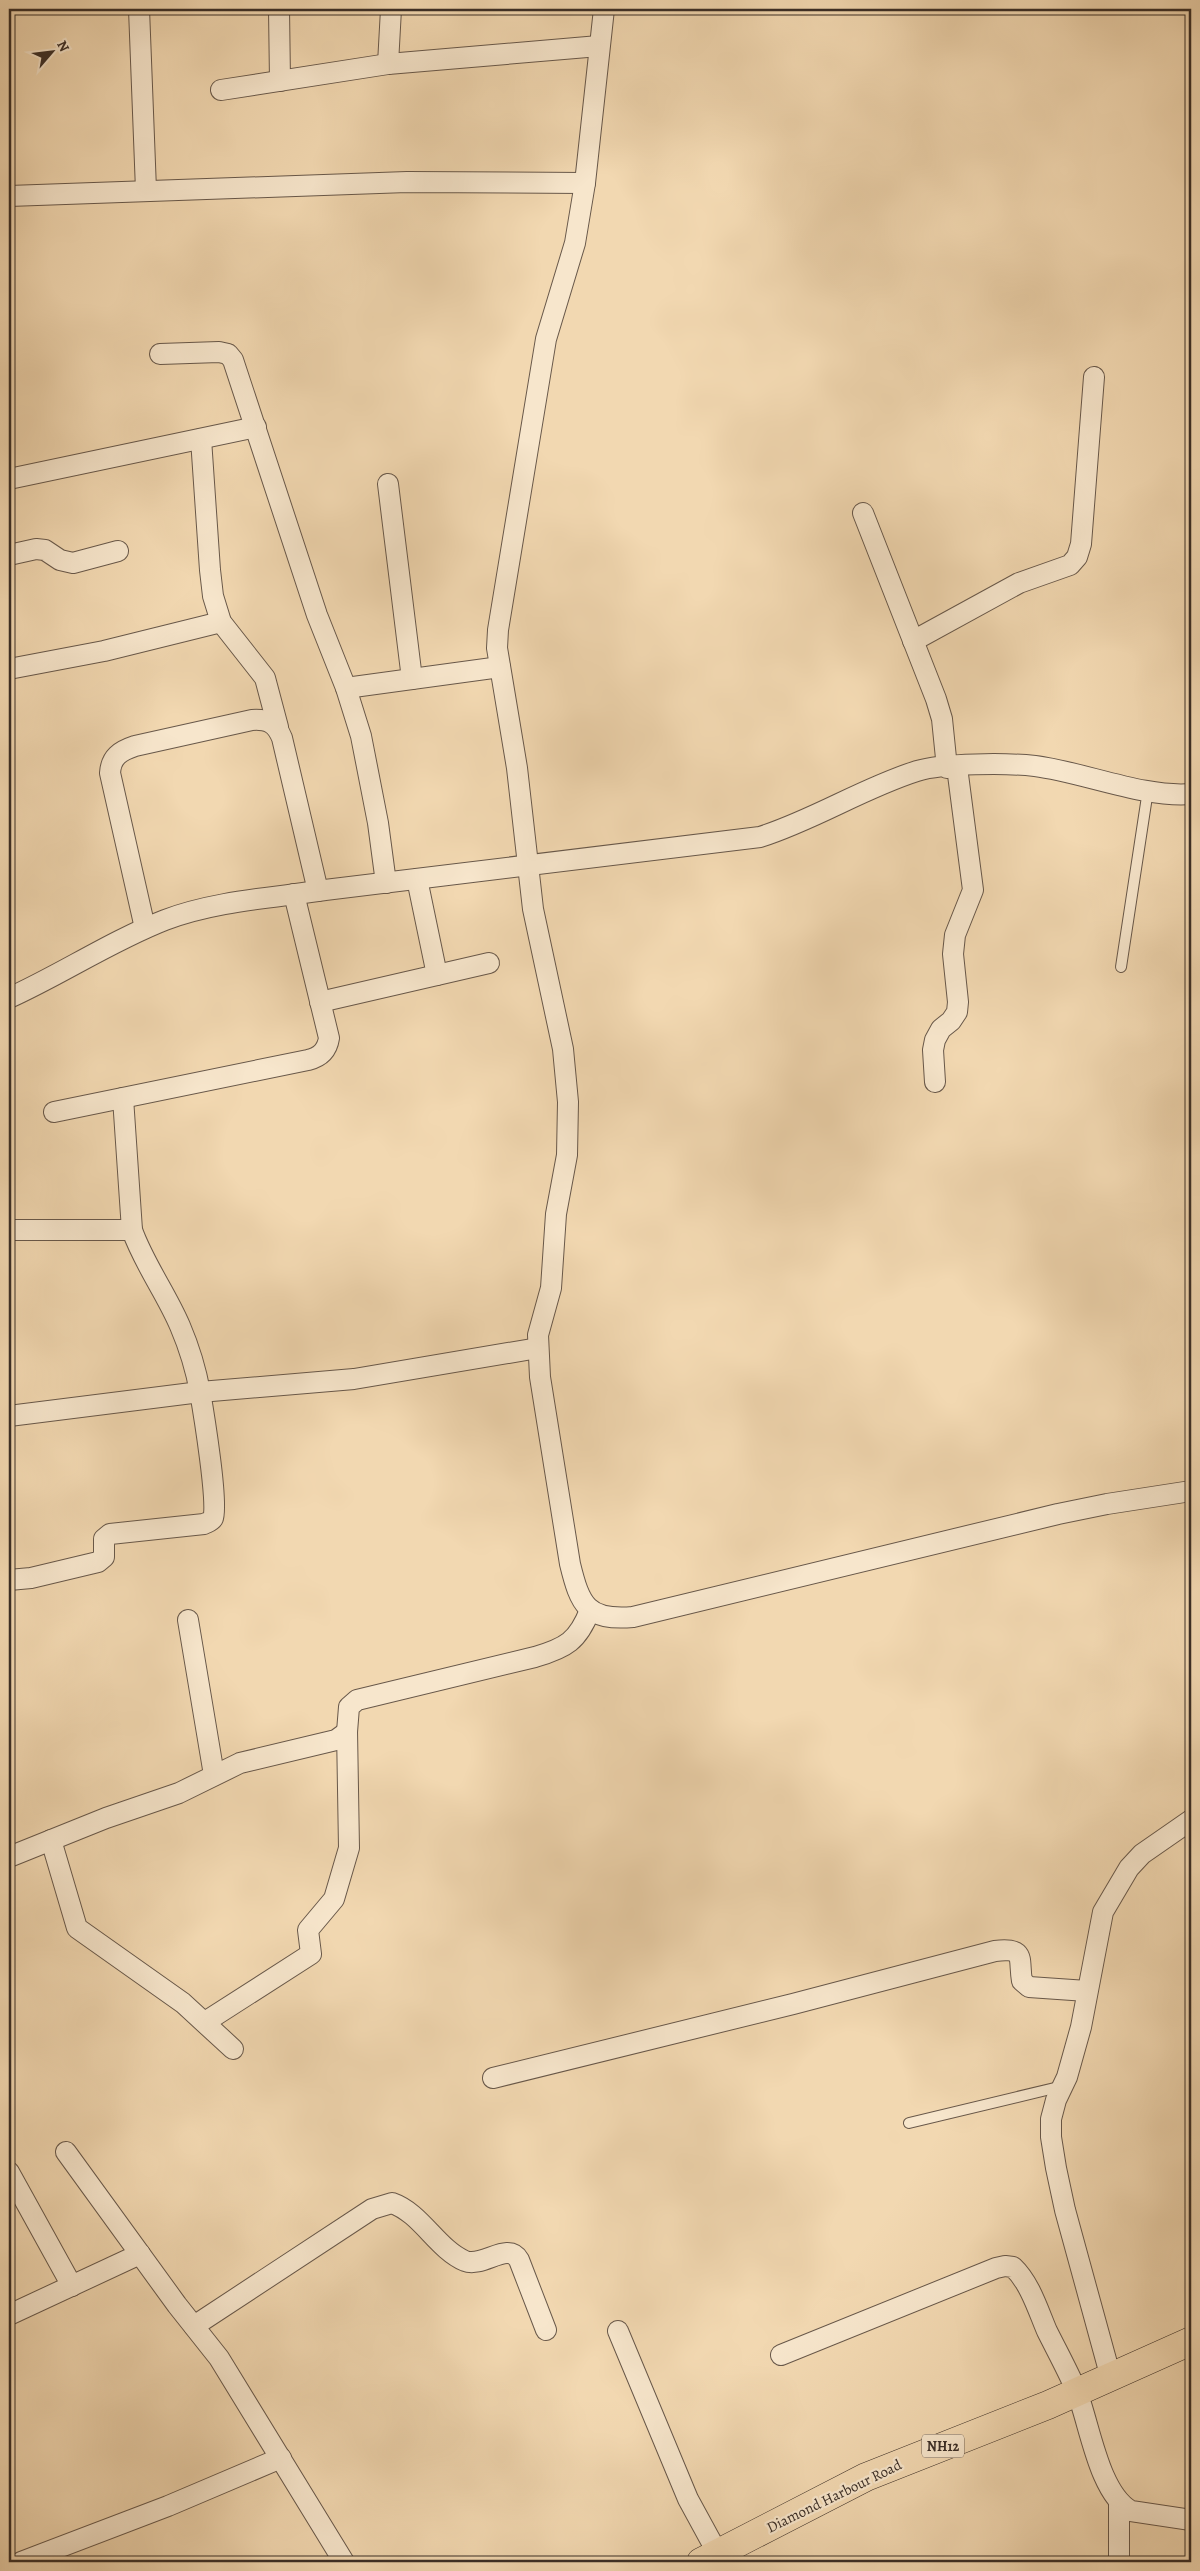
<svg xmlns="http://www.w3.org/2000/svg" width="1200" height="2571" font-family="Alegreya,serif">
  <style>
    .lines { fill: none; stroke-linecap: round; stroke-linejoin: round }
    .service-casing { stroke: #68584a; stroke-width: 12 }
    .minor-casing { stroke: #68584a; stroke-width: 22 }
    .trunk-casing { stroke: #3a2e27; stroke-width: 29 }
    .service { stroke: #f7e6cc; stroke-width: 10 }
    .minor { stroke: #f7e6cc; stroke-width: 20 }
    .trunk { stroke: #f2d8b1; stroke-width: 28 }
    .labels { text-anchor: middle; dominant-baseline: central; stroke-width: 4.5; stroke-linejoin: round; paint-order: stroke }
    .shield { fill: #f7e6cc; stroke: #736558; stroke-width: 1 }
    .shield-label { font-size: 14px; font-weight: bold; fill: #3a2e27 }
    .street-label { font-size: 15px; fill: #3a2e27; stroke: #f7e6cc }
  </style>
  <rect width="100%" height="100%" fill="#f2d8b1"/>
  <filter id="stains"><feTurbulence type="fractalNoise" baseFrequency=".004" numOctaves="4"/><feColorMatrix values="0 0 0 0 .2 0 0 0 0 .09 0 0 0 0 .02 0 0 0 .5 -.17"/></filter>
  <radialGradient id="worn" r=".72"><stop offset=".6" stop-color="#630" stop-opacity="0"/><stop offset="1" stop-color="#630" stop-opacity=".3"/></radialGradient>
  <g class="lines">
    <!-- service casing -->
    <g class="service-casing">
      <g id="service">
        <path d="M 1121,967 L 1148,790"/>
        <path d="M 909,2123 L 1063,2086"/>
      </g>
    </g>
    <!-- minor casing -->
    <g class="minor-casing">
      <g id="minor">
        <path d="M 139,9 L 146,190"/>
        <path d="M 279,9 L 280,81"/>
        <path d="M 604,9 L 585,183 L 575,243 L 546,339 L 498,630 L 497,648 L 517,768 L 533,909 L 563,1049 L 568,1102 L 567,1155 L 556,1214 L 551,1288 L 538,1335 L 540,1377 L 570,1564 C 580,1605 587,1621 633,1617 L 1058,1514 L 1107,1504 L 1191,1491"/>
        <path d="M 388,64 L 391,9"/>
        <path d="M 221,90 L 388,64 L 599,46"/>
        <path d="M 9,196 L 407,182 L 585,183"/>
        <path d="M 160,354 L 219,352 L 228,354 L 233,360 L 317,615 L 346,688 L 361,736 L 378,823 L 386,883"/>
        <path d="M 201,439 L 210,570 L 213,596 L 221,622 L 265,678 L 278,727"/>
        <path d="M 9,479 L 256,427"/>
        <path d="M 388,484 L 412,679"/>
        <path d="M 863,513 L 936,699 L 942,719 L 947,768"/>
        <path d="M 9,555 L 36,549 L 45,550 L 60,560 L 73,563 L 118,551"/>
        <path d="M 913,641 L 1019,583 L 1070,565 L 1077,557 L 1081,544 L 1094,377"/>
        <path d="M 9,669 L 104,651 L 221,622"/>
        <path d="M 346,688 L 500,667"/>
        <path d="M 417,879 L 437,975"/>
        <path d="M 145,928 L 110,773 C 111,757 120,751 135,746 L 252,720 C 268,719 276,723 282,738 L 318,891"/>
        <path d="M 9,998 C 62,974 111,941 165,920 C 215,901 272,898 325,890 L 760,837 C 814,820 863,788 917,771 C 943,763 1007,763 1035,766 C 1083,772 1144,798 1191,794"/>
        <path d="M 320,1002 L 489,963"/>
        <path d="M 935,1082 L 933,1050 L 935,1040 L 941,1029 L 951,1021 L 957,1012 L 958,1002 L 953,954 L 955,935 L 973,890 L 957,767"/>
        <path d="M 54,1112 L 308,1060 C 320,1057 327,1051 329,1038 L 294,894"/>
        <path d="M 9,1230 L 132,1230"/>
        <path d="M 9,1416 L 200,1392 L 354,1379 L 538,1348"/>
        <path d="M 9,1580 L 31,1578 L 98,1562 L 104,1557 L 104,1539 L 110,1534 L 204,1524 C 208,1522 212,1521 213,1518 C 219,1507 203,1409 200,1392 C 196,1370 189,1347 180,1326 C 166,1293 144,1264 132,1230 L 123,1098"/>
        <path d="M 188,1620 L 214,1775"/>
        <path d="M 51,1840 L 77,1928 L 183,2003 L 233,2049"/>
        <path d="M 9,1857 L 106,1818 L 179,1793 L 240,1763 L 336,1740 L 347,1732 L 349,1707 L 357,1700 L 535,1657 C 566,1648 578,1641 590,1610"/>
        <path d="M 205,2022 L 311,1954 L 308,1930 L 334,1899 L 349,1848 L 347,1730"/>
        <path d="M 493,2078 L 793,2004 L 995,1951 C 1027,1947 1018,1959 1022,1981 L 1029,1987 L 1087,1991"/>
        <path d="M 66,2152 L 177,2305 L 219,2358 L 344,2562"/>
        <path d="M 9,2172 L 72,2286"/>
        <path d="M 9,2315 L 140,2254"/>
        <path d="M 194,2326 L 372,2209 L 392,2203 C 421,2213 437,2249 465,2261 C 483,2268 508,2241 519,2260 L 546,2330"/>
        <path d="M 618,2331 L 688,2499 L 718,2554"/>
        <path d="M 781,2355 L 996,2268 L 1005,2266 L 1013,2267 C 1030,2283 1038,2310 1047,2331 C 1057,2351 1068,2371 1077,2392 C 1090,2426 1099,2493 1131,2511 L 1191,2520"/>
        <path d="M 1111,2378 L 1065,2210 L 1056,2168 L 1051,2137 L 1051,2119 L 1056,2100 L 1067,2077 L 1081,2027 L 1103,1912 L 1129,1868 L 1142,1854 L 1191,1820"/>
        <path d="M 1119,2502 L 1119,2562"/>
        <path d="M 21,2562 L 168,2506 L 281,2458"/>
      </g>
    </g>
    <!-- trunk casing -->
    <g class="trunk-casing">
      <path id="trunk" d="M 701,2562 L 866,2477 L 1048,2405 L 1191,2341"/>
    </g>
    <!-- service -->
    <use href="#service" class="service"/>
    <!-- minor -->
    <use href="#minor" class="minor"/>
    <!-- trunk -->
    <use href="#trunk" class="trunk"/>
  </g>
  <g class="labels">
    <!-- shield labels -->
    <rect class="shield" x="922" y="2434.5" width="42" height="23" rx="4"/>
    <g class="shield-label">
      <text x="943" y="2446">NH12</text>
    </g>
    <!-- street labels -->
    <g class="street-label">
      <text transform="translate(834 2496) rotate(-26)">Diamond Harbour Road</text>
    </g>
  </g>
  <!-- margin -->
  <rect width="1200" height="2571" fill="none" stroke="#f2d8b1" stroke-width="30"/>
  <rect x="10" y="10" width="1180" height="2551" fill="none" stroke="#3a2e27" stroke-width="2.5"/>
  <rect x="15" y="15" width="1170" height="2541" fill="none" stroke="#3a2e27"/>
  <!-- north arrow -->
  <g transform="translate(52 52) rotate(62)" stroke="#f7e6cc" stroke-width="4" paint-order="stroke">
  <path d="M0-4L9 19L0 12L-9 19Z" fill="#3a2e27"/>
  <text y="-8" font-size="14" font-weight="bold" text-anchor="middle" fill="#3a2e27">N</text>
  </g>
  <rect width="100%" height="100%" filter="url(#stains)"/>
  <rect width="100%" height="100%" fill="url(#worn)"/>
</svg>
